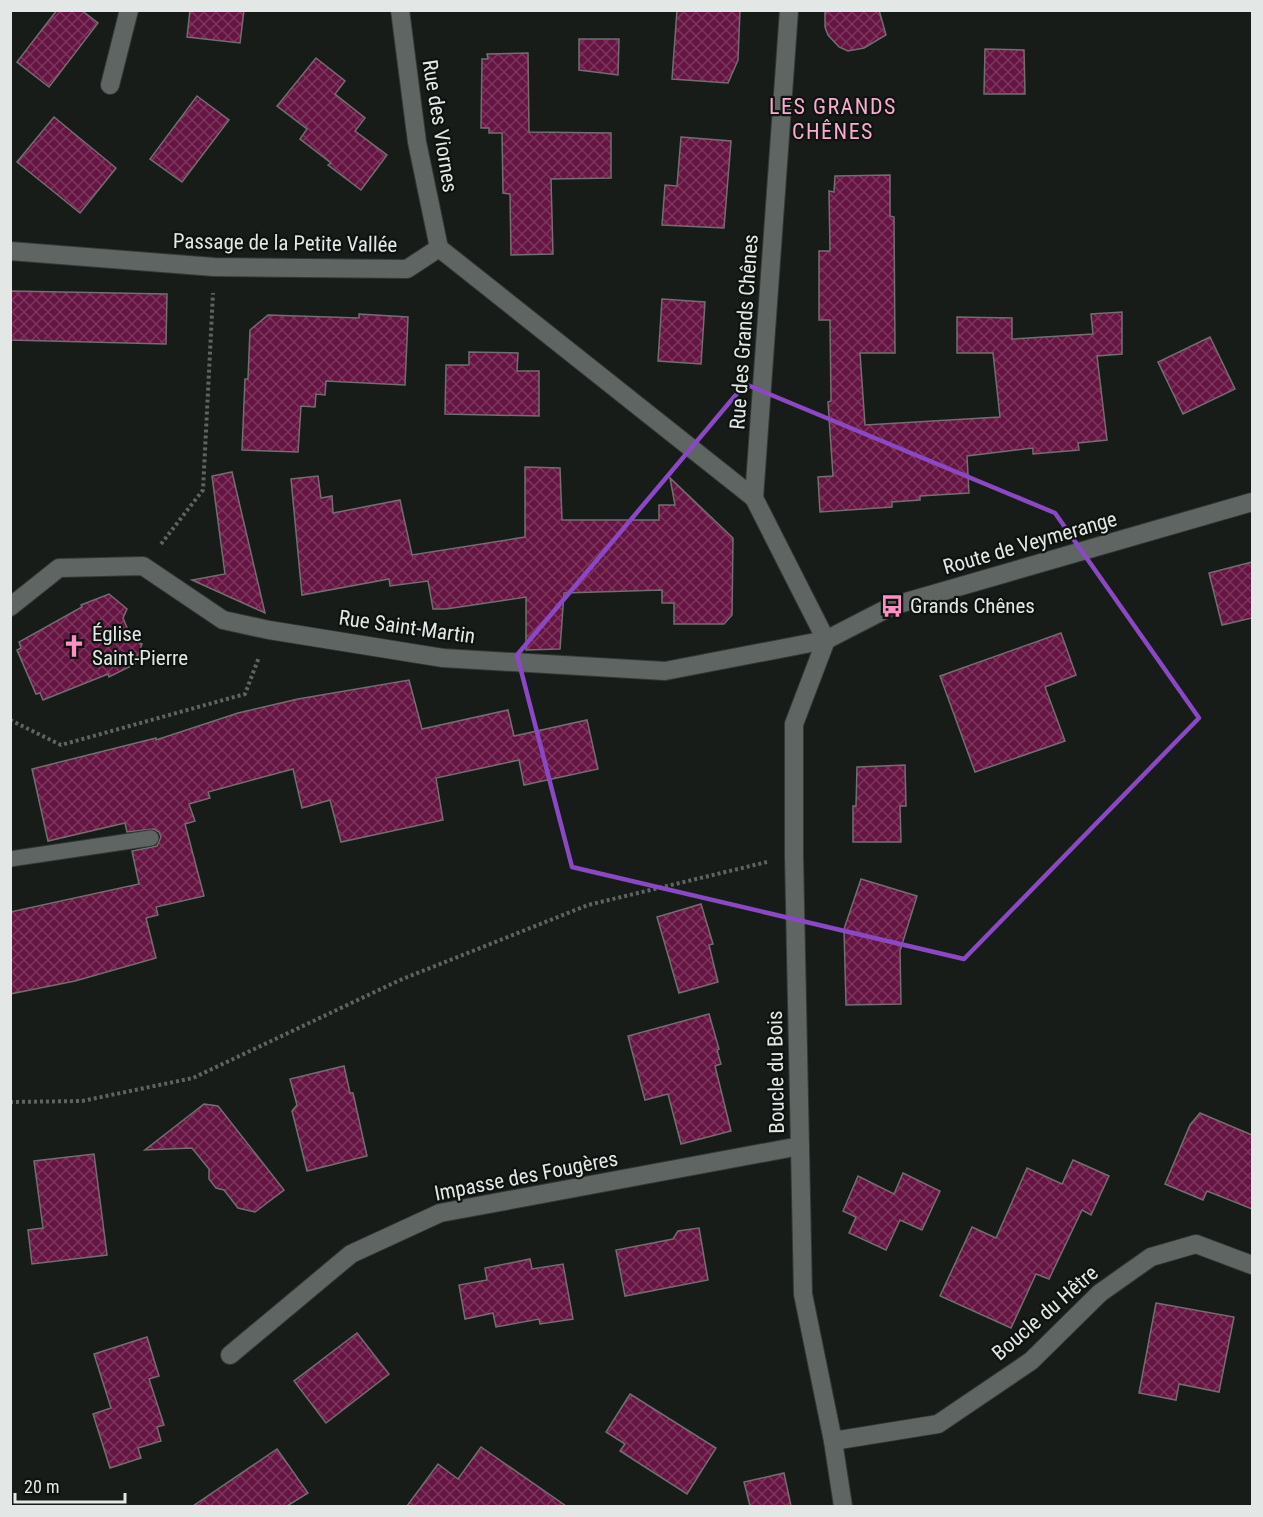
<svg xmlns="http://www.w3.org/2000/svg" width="1263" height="1517" font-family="'Roboto Condensed',sans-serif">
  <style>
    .building { fill: url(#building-cross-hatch); stroke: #746d70; stroke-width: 1.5 }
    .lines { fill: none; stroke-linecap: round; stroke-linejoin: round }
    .lane-casing { stroke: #353836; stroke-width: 17 }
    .street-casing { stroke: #353836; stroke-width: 20 }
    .path { stroke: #5f6361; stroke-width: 4; stroke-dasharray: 3 3; stroke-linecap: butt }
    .lane { stroke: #5f6562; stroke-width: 15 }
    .street { stroke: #5f6562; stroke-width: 18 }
    .marked { fill: none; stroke: #8b48c5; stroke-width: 4.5; stroke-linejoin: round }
    .labels { text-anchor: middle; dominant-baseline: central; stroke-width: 4.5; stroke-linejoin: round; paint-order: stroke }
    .street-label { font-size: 21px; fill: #e3e7e5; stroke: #0e1310 }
    .poi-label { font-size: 21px; fill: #e3e7e5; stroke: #0e1310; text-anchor: start }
    .neighbourhood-label { font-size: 22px; letter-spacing: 1.5px; fill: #f9accf; stroke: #0e1310 }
  </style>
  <defs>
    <pattern id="building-cross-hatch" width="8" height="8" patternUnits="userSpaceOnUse" patternTransform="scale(1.5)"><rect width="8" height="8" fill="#661543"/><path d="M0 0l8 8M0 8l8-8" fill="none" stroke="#7c375e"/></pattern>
  </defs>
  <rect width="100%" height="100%" fill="#171c19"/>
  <!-- building -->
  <g class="building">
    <path d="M 57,10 L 81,10 L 98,23 L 49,87 L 17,62 Z"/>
    <path d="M 190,10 L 244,10 L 240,43 L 187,37 Z"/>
    <path d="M 677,10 L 740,10 L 738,60 L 728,83 L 672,79 Z"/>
    <path d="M 825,10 L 879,10 L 886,35 L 864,48 L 848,51 L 839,47 L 828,35 L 825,27 Z"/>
    <path d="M 579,39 L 619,39 L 618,75 L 579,70 Z"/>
    <path d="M 985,49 L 1024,50 L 1025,94 L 984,94 Z"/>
    <path d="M 528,53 L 529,132 L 611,133 L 611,178 L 551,179 L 553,254 L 511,255 L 510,194 L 503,193 L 502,133 L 489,133 L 489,128 L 481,128 L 482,59 L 488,59 L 487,54 Z"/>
    <path d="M 316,58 L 345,81 L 335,94 L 365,118 L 355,131 L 387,155 L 361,190 L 328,165 L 331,163 L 300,139 L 307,129 L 277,106 Z"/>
    <path d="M 197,96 L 229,120 L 182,182 L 150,159 Z"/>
    <path d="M 54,117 L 116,168 L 80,213 L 17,162 Z"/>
    <path d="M 681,137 L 731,141 L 724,228 L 662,225 L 665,185 L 677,186 Z"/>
    <path d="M 890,175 L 890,216 L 894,217 L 895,353 L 860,353 L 865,425 L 1000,417 L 993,353 L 957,353 L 957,317 L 1012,318 L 1012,339 L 1093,334 L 1091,314 L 1122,312 L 1122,354 L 1097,356 L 1107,440 L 1078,443 L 1079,450 L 1033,454 L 1033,448 L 967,456 L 969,493 L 920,496 L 920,500 L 892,502 L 892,507 L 820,512 L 818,477 L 833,476 L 828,402 L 831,401 L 830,320 L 819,320 L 819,251 L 830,251 L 829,191 L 834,192 L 835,176 Z"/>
    <path d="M 10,291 L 167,294 L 166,344 L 10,340 Z"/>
    <path d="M 662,299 L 705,302 L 701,364 L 658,361 Z"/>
    <path d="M 359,314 L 408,317 L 405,385 L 326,381 L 325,395 L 316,394 L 315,407 L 301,406 L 298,452 L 242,450 L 245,379 L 248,379 L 250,330 L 268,315 L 359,318 Z"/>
    <path d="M 1210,337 L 1235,389 L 1183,414 L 1158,362 Z"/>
    <path d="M 469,352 L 518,353 L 517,371 L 539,371 L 539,416 L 445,414 L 446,365 L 469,365 Z"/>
    <path d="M 525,467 L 560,468 L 562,520 L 659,520 L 659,505 L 675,505 L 670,478 L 733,538 L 732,615 L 724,624 L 674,624 L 674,603 L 662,603 L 662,590 L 564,593 L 560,649 L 526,650 L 526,597 L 446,609 L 433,609 L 428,581 L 390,586 L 389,579 L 302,595 L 291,479 L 318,476 L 321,498 L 332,496 L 333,513 L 400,500 L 412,555 L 525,537 Z"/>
    <path d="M 232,472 L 265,613 L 192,580 L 225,574 L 212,476 Z"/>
    <path d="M 1252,562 L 1252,618 L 1222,625 L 1209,573 Z"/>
    <path d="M 109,594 L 127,609 L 123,618 L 132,640 L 142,644 L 135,664 L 109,677 L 108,674 L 43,700 L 40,693 L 36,694 L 17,650 L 21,648 L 19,642 L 82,607 L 81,605 Z"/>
    <path d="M 1061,633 L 1076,675 L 1045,687 L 1065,741 L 975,772 L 940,676 Z"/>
    <path d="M 409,680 L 422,729 L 508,710 L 514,736 L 587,720 L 598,769 L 524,785 L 519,760 L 436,778 L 443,820 L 341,842 L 330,800 L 302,808 L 293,769 L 208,792 L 210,798 L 189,804 L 195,821 L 185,824 L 204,896 L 156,907 L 158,915 L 146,918 L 156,958 L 75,981 L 10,994 L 10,912 L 139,884 L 132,851 L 157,846 L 161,837 L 159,832 L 154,829 L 127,832 L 125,823 L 48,841 L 32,769 L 156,738 L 156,740 L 238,713 L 298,699 Z"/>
    <path d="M 905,765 L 906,806 L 900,806 L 901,842 L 853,842 L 853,806 L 856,806 L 857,767 Z"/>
    <path d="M 861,879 L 917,896 L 900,951 L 901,1004 L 846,1005 L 844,929 Z"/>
    <path d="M 701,904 L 713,944 L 709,945 L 718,982 L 679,993 L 657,917 Z"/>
    <path d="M 709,1014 L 719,1049 L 717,1050 L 721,1064 L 715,1066 L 731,1131 L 681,1144 L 668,1094 L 645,1100 L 628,1036 Z"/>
    <path d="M 344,1066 L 350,1093 L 353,1093 L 367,1156 L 307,1171 L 292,1111 L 297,1105 L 290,1079 Z"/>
    <path d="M 204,1104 L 218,1106 L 284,1190 L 255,1212 L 238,1208 L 224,1190 L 216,1188 L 209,1179 L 209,1169 L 192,1148 L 145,1150 Z"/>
    <path d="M 1200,1113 L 1252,1135 L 1252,1209 L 1207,1191 L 1203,1200 L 1165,1184 L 1190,1125 Z"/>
    <path d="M 94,1154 L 107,1255 L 32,1264 L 28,1230 L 43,1228 L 34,1161 Z"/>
    <path d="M 1073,1160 L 1109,1176 L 1091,1215 L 1082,1210 L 1049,1279 L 1036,1274 L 1011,1328 L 940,1296 L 972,1227 L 996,1238 L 1027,1168 L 1062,1184 Z"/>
    <path d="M 903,1173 L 940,1191 L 922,1230 L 900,1220 L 886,1250 L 849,1233 L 856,1217 L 843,1211 L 858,1176 L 894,1194 Z"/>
    <path d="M 699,1228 L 708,1280 L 625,1296 L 616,1250 L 673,1239 L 678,1231 Z"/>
    <path d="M 530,1259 L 532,1269 L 563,1264 L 573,1319 L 540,1324 L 539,1319 L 496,1327 L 493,1313 L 465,1319 L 459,1285 L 487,1280 L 485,1268 Z"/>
    <path d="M 1156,1303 L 1234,1317 L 1219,1392 L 1179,1384 L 1176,1400 L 1139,1393 Z"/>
    <path d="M 357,1333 L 389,1374 L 326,1423 L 294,1381 Z"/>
    <path d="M 147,1337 L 159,1376 L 149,1379 L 164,1425 L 157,1427 L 161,1441 L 138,1448 L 141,1458 L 110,1468 L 93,1414 L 111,1408 L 94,1354 Z"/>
    <path d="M 630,1394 L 716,1448 L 687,1494 L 620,1451 L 625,1444 L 606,1432 Z"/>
    <path d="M 481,1447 L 566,1506 L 407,1506 L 438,1464 L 458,1479 Z"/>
    <path d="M 277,1449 L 308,1493 L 287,1506 L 193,1506 Z"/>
    <path d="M 784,1473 L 791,1506 L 750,1506 L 744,1482 Z"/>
  </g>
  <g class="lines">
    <!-- lane casing -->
    <g class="lane-casing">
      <path id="lane" d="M 10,859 L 151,838"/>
    </g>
    <!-- street casing -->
    <g class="street-casing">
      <g id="street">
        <path d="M 400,10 L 417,142 L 439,248"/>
        <path d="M 789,10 L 754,498 L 826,640"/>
        <path d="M 110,85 L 129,10"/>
        <path d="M 439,248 L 754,498"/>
        <path d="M 10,251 L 214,267 L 407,269 L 439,248"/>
        <path d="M 10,607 L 59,568 L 143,566 L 223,620 L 269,630 L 443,658 L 665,671 L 826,640 L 892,606 L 1252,502"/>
        <path d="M 826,640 L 794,724 L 794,856 L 803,1294 L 833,1441 L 843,1506"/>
        <path d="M 230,1355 L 351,1254 L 440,1213 L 800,1146"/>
        <path d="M 833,1441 L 938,1424 L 1031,1361 L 1100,1293 L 1151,1257 L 1196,1244 L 1252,1265"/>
      </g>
    </g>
    <!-- path -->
    <g class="path">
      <path d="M 161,544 L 203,490 L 213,293"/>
      <path d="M 10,720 L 61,745 L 245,694 L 259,657"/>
      <path d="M 10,1102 L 82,1101 L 193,1078 L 400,980 L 588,905 L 767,862"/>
    </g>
    <!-- lane -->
    <use href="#lane" class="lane"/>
    <!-- street -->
    <use href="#street" class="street"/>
  </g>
  <!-- marked area -->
  <path class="marked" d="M 745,384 L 1055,513 L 1199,718 L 964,959 L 572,867 L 517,655 Z"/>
  <!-- icons -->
  <defs>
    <g id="bus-bare" transform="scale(1.8)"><path d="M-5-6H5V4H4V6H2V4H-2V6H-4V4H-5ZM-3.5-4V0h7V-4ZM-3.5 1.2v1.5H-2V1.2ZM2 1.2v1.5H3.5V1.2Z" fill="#fc8fc3" stroke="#0e1310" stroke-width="2.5" paint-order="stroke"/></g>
    <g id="church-bare" transform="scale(1.8)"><path d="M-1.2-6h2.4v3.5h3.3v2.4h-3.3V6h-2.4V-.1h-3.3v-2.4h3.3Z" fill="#fc8fc3" stroke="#0e1310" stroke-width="2.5" paint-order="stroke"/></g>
  </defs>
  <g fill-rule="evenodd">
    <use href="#bus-bare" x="892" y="606"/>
    <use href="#church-bare" x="74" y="646"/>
  </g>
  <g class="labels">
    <!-- street labels -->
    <g class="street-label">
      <text transform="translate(440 126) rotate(81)">Rue des Viornes</text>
      <text transform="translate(285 243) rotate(1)">Passage de la Petite Vallée</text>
      <text transform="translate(744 332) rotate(-86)">Rue des Grands Chênes</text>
      <text transform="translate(1030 543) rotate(-16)">Route de Veymerange</text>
      <text transform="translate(407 627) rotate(8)">Rue Saint-Martin</text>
      <text transform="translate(776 1072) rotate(-91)">Boucle du Bois</text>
      <text transform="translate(526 1176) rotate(-11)">Impasse des Fougères</text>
      <text transform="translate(1045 1313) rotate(-41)">Boucle du Hêtre</text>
    </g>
    <!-- poi labels -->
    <g class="poi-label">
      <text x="910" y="606">Grands Chênes</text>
      <text x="92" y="634">Église<tspan x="92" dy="24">Saint-Pierre</tspan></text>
    </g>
    <!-- neighbourhood labels -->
    <g class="neighbourhood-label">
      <text x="833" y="106">LES GRANDS<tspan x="833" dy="25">CHÊNES</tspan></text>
    </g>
  </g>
  <!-- border -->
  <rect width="1263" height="1517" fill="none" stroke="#e3e7e5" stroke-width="24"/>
  <!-- scale -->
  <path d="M15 1493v9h110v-9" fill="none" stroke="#e3e7e5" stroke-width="3"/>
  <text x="24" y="1493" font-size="18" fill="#e3e7e5" stroke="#0e1310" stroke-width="4.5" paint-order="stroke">20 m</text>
</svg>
